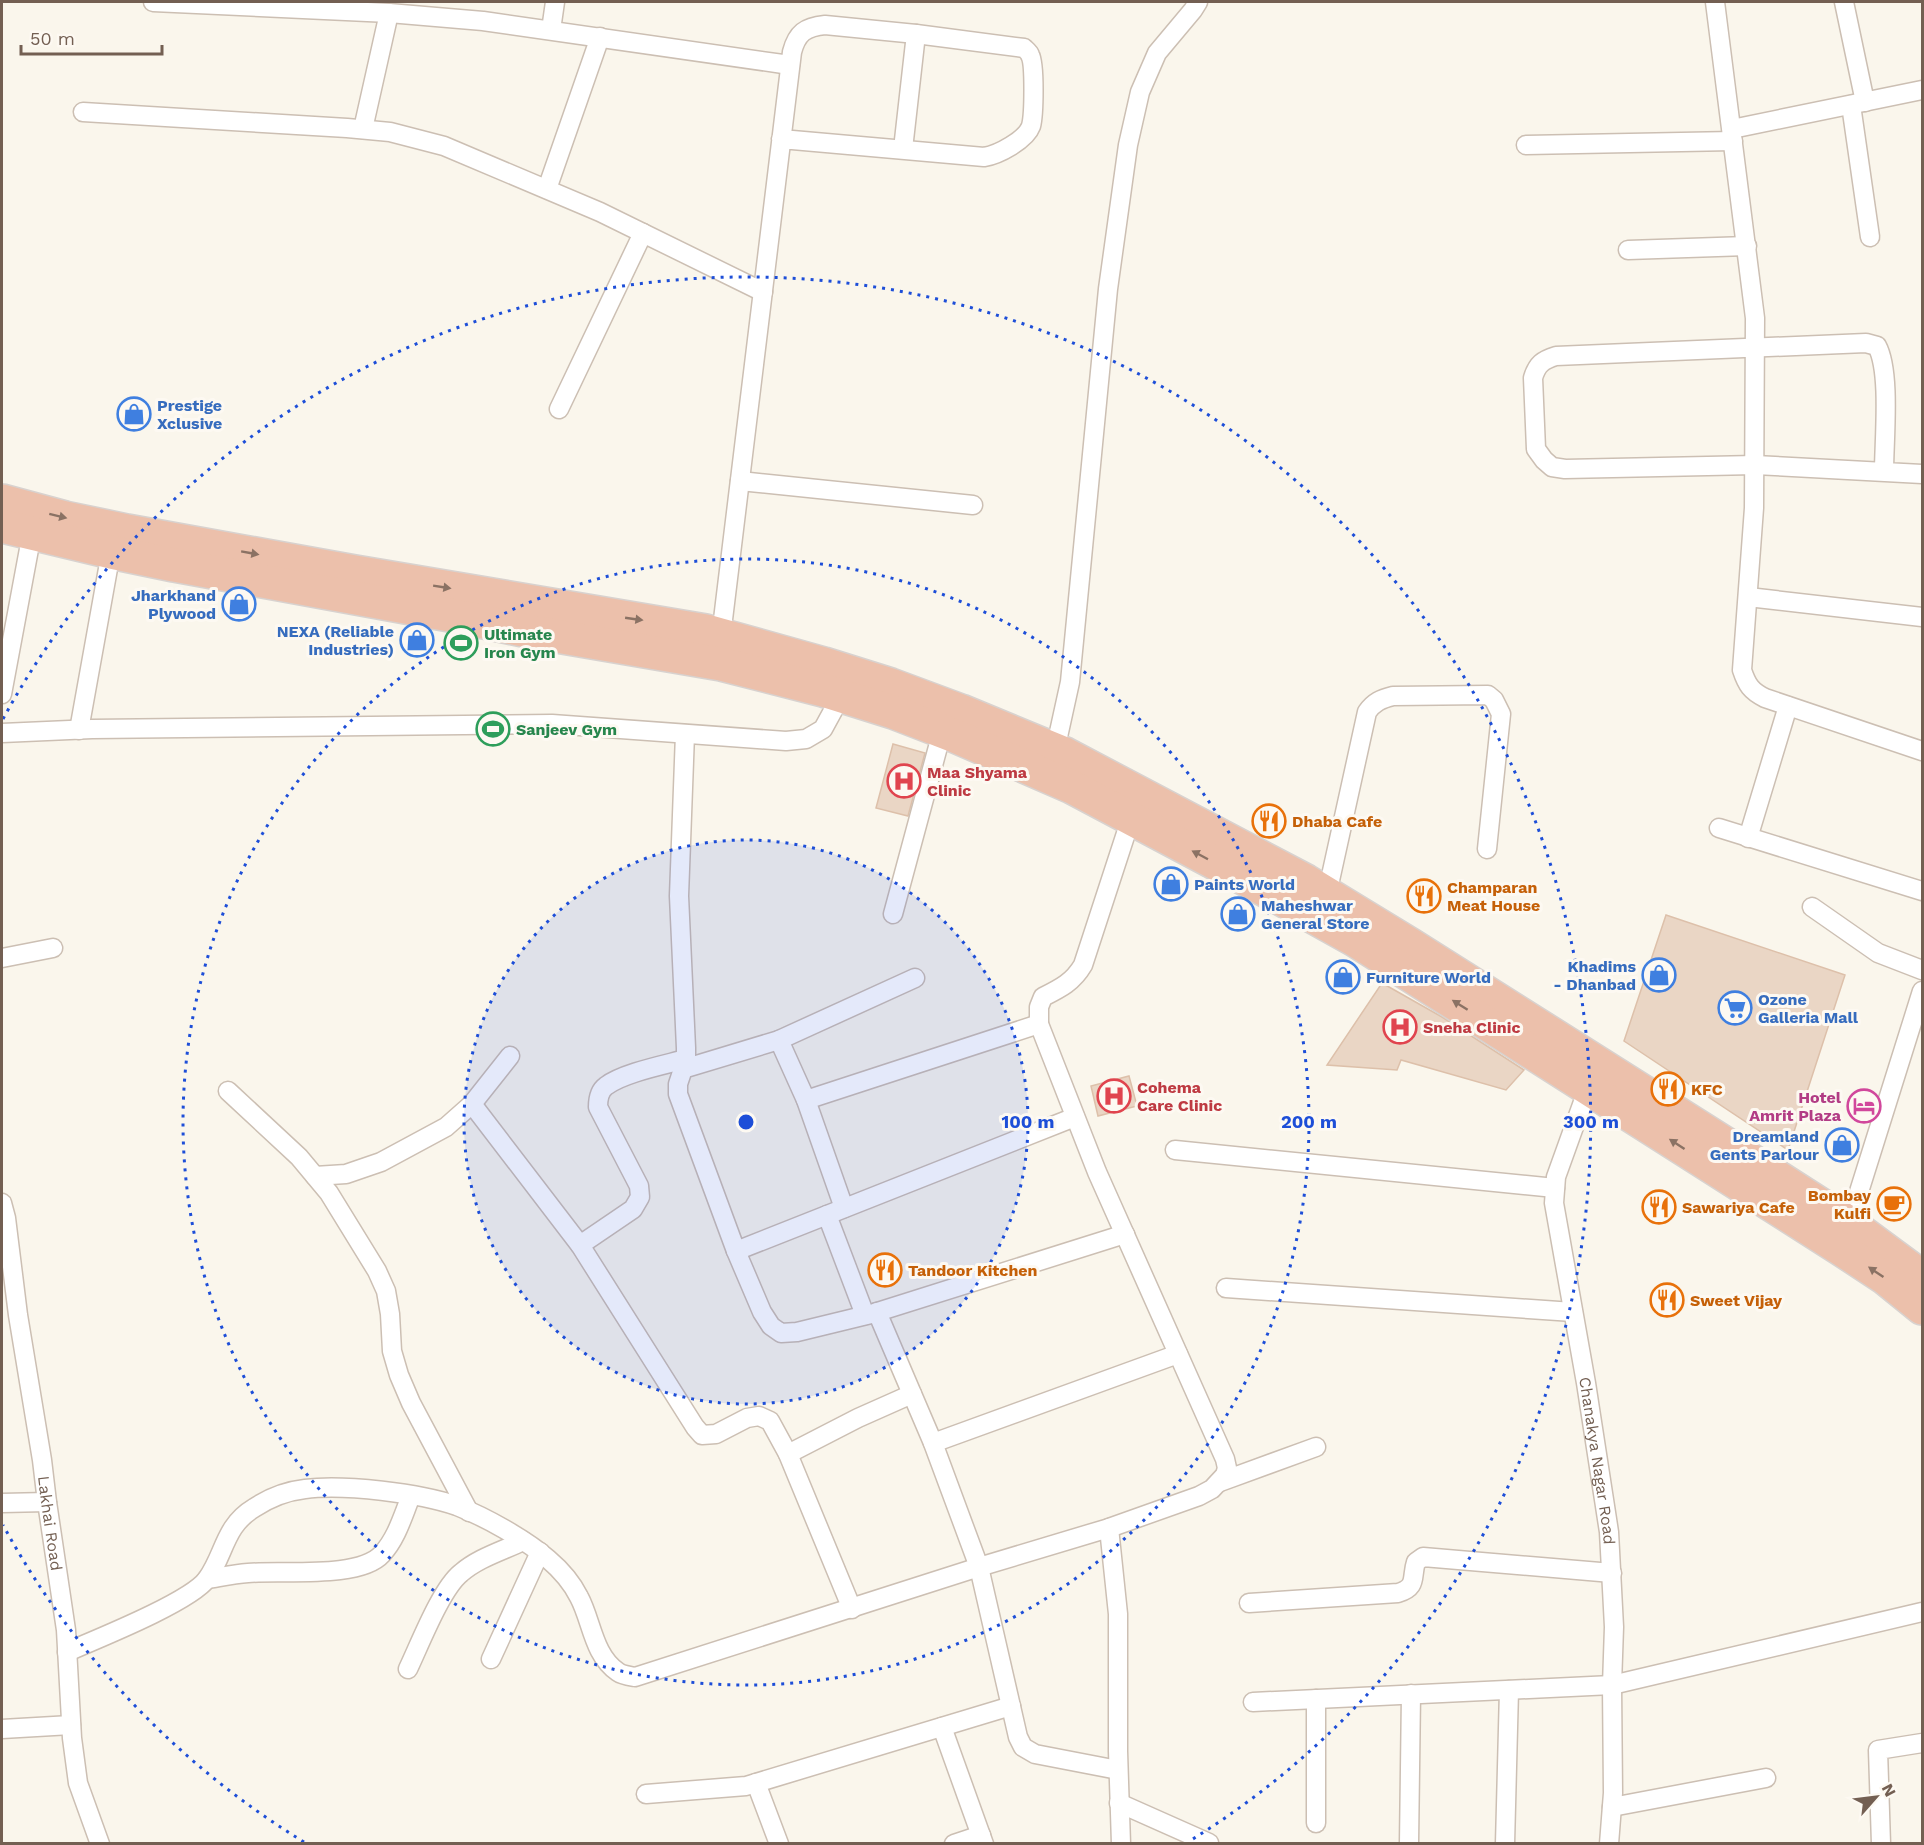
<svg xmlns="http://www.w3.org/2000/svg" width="1924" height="1845" font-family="'Work Sans',sans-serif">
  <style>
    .building { fill: #ead6c5; stroke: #ddc0aa; stroke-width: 1.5 }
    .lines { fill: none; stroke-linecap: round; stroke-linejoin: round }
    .street-casing { stroke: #ccbfb3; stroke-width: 21 }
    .highway-casing { stroke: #d8d2cf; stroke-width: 36 }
    .street { stroke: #fff; stroke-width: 18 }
    .highway { stroke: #ecc0ab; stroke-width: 33 }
    .oneway { fill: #8b7264 }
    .ring { fill: none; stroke: #1d4ed8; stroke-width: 3; stroke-dasharray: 3 6 }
    .labels { text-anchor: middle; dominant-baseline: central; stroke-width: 6; stroke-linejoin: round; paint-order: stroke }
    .shop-label { font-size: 16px; font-weight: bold; fill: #366cbe; stroke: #fdf9f2; text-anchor: start }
    .leisure-label { font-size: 16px; font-weight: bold; fill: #27864d; stroke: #fdf9f2; text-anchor: start }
    .health-label { font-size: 16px; font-weight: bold; fill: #be3a42; stroke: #fdf9f2; text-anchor: start }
    .food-label { font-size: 16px; font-weight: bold; fill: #c56008; stroke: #fdf9f2; text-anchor: start }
    .hotel-label { font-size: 16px; font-weight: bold; fill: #b23c85; stroke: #fdf9f2; text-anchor: end }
    .street-label { font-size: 16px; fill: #735f52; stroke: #fdf9f2 }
    .centre { fill: #1d4ed8; stroke: #fdf9f2; stroke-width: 3 }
    .ring-label { font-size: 18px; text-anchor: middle; font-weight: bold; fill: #1d4ed8; stroke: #fdf9f2; stroke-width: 6; stroke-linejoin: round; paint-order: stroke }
  </style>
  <rect width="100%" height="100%" fill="#faf6ec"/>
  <!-- building -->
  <g class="building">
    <path d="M 893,744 L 925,753 L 908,816 L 876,808 Z"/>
    <path d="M 1666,915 L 1845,975 L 1788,1150 L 1624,1041 Z"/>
    <path d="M 1382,983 L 1442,1017 L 1524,1070 L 1506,1090 L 1401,1060 L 1397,1070 L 1327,1065 Z"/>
    <path d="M 1129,1076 L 1137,1106 L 1098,1116 L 1091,1086 Z"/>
  </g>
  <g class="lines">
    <!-- street casing -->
    <g class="street-casing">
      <g id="street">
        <path d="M 153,2 L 389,13 L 483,21 L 790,65"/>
        <path d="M 1715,2 L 1755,318 L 1754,508 L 1742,670 C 1747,685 1751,691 1765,698 L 1922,751"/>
        <path d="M 1844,2 L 1865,102"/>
        <path d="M 551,30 L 555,2"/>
        <path d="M 1851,105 L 1870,237"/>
        <path d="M 83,112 L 347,128 L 390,132 L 444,146 L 600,212 L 763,292"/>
        <path d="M 363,129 L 389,13"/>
        <path d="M 1732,129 L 1922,90"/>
        <path d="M 1526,145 L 1733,141"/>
        <path d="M 903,149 L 916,34"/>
        <path d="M 547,189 L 600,37"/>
        <path d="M 1628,250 L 1747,246"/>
        <path d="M 559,409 L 643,233"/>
        <path d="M 1884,472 C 1884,440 1891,372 1877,346 L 1866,343 L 1556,356 C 1543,360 1537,364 1533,378 L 1536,449 L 1544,460 L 1552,467 L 1565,469 L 1755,465 L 1922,474"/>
        <path d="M 740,481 L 973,505"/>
        <path d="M 1748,597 L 1922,617"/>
        <path d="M 721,636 L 792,52 C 797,33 805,27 825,25 L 916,34 L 1024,48 C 1026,50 1029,52 1030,55 C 1035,64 1034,115 1031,126 C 1026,140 998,155 984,157 L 781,139"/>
        <path d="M 2,694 L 32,533"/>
        <path d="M 79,730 L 111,552"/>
        <path d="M 2,733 L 92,729 L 552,724 L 786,741 L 806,739 L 823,729 L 841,696"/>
        <path d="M 1054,755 L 1070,682 L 1108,289 L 1128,145 L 1140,92 L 1157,53 L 1193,10 L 1198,2"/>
        <path d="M 1719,828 L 1922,891"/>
        <path d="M 1748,838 L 1788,706"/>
        <path d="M 1327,894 L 1367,712 C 1374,702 1381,699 1393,696 L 1488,695 L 1494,700 L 1501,714 L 1487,849"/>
        <path d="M 1812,907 L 1878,953 L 1922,970"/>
        <path d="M 893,914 L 942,732"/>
        <path d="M 2,958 L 53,948"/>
        <path d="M 915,978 L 779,1040 L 683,1069 L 678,1084 L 678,1094 L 736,1251 L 762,1312 L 771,1326 L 781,1333 L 797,1332 L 871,1314 L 1125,1234"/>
        <path d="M 779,1040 L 806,1100 L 844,1208"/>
        <path d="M 683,1069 L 686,1059 L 686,1048 L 679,896 L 685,734"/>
        <path id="s1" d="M 1588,1088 L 1556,1177 L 1554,1203 L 1586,1383 L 1609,1532 L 1614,1627 L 1612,1685 L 1613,1793 L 1609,1844"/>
        <path d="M 228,1091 L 299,1157 L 329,1193 L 377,1271 L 386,1291 L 390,1314 L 392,1351 L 399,1375 L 411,1403 L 469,1512"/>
        <path d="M 806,1100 L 1039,1024"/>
        <path d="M 472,1104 L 580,1245 L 695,1427 L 702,1435 L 716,1434 L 747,1418 L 759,1416 L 770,1421 L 788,1454 L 852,1609"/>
        <path d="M 1175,1150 L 1555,1188"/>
        <path d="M 315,1176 L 346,1174 L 381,1162 L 446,1127 L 472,1104 L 510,1056"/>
        <path id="s2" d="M 2,1203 L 6,1218 L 18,1315 L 42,1460 L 47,1502 L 66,1630 L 72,1738 L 78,1783 L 100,1844"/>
        <path d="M 827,1215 L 865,1315"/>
        <path d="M 1847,1230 L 1922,991"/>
        <path d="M 580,1245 L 633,1209 L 640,1197 L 639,1186 L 598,1107 C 598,1099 599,1091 606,1086 C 623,1073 664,1065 686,1059"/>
        <path d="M 736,1251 L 1075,1117"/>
        <path d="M 1226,1288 L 1573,1312"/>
        <path d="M 877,1312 L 933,1443 L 979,1567 L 1018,1737 L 1023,1747 L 1035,1754 L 1118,1770"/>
        <path d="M 933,1443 L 1178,1354"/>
        <path d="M 788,1454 L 858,1418 L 912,1394"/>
        <path d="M 1220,1482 L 1316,1447"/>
        <path d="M 2,1503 L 47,1502"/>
        <path d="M 1109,1528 L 1118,1614 L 1118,1751 L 1121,1844"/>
        <path d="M 207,1579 C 220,1577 234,1574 248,1573 C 282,1570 360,1579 382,1554 C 397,1538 403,1515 411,1496"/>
        <path d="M 1249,1603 L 1398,1593 C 1418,1587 1411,1577 1416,1562 L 1423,1557 L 1612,1573"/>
        <path d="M 67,1652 C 97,1639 190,1602 207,1579 C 225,1554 224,1526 254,1508 C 269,1498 287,1491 305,1489 C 344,1484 420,1493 457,1506 C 485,1517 525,1539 548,1559 C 561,1570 571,1581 579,1597 C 592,1621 593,1655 618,1672 C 622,1675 629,1676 635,1677 L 979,1567 L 1109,1528 L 1199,1496 L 1212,1489 L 1225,1475 L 1227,1468 L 1225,1459 L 1097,1172 L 1039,1024 L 1039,1007 L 1043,997 C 1061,988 1073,982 1083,965 L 1131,818"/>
        <path d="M 491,1659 L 540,1552"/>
        <path d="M 408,1669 C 420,1644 441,1589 461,1573 C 478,1558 502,1551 523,1541"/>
        <path d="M 1253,1702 L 1612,1685 L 1922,1612"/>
        <path d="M 942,1727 L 984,1844"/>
        <path d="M 2,1729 L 71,1725"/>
        <path d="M 756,1783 L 779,1844"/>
        <path d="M 646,1794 L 746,1786 L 1011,1706"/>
        <path d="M 1119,1803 L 1209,1843"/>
        <path d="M 1612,1807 L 1766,1778"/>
        <path d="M 1316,1823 L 1316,1699"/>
        <path d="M 954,1844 L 981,1835"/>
        <path d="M 1409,1844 L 1411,1694"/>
        <path d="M 1505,1844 L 1509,1690"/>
        <path d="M 1881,1844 L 1878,1750 L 1922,1743"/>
      </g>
    </g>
    <!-- highway casing -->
    <g class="highway-casing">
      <g id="highway">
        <path d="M 2,501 L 65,518 L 127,531 L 355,572 L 706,631 L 824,664 L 891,685 L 961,711 L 1065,754 L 1306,881 L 1411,945 L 1732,1148 L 1849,1223 L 1922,1277"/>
        <path d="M 2,526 L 111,552 L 174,565 L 455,616 L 533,632 L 721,664 L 823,690 L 893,712 L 955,736 L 1072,787 L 1249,881 L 1355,940 L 1841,1249 L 1885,1278 L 1922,1308"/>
      </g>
    </g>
    <!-- street -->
    <use href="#street" class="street"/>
    <!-- highway -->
    <use href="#highway" class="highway"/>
  </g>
  <!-- one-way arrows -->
  <defs><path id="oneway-solid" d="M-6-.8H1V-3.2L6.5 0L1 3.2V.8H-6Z" transform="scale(1.5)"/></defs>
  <g class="oneway">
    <use href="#oneway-solid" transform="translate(58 516) rotate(14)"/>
    <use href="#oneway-solid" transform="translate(250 553) rotate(10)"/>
    <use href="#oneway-solid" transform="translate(442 587) rotate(9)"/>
    <use href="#oneway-solid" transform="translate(634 619) rotate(8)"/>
    <use href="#oneway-solid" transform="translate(1200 855) rotate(-152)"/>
    <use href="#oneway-solid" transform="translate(1460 1005) rotate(-148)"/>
    <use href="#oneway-solid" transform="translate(1677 1144) rotate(-147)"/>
    <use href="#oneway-solid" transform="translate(1876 1272) rotate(-146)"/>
  </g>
  <!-- distance rings -->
  <circle cx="746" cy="1122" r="282" fill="#1d4ed8" fill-opacity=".12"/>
  <g class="ring">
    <circle cx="746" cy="1122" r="282"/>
    <circle cx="746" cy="1122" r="563"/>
    <path d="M304 1842A845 845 0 0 1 3 1525M3 719A845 845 0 1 1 1188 1842"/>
  </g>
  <!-- icons -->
  <defs>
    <g id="shop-ring" transform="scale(1.725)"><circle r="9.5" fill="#fdf9f2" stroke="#3f7fe0" stroke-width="1.5"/><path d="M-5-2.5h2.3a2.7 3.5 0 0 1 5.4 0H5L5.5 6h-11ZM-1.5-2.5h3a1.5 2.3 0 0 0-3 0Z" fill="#3f7fe0"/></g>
    <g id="stadium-ring" transform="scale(1.725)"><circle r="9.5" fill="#fdf9f2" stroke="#2e9e5b" stroke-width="1.5"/><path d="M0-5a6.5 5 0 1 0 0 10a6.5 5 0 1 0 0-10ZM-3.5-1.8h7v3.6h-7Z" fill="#2e9e5b"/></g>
    <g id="hospital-ring" transform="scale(1.725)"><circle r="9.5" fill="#fdf9f2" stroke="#e0444e" stroke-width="1.5"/><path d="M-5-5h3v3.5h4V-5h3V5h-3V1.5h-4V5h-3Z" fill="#e0444e"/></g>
    <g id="restaurant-ring" transform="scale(1.725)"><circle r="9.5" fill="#fdf9f2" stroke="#e8710a" stroke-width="1.5"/><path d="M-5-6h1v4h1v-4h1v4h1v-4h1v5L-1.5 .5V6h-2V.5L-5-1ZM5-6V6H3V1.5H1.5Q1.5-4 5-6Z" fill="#e8710a"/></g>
    <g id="supermarket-ring" transform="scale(1.725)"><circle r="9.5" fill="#fdf9f2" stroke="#3f7fe0" stroke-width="1.5"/><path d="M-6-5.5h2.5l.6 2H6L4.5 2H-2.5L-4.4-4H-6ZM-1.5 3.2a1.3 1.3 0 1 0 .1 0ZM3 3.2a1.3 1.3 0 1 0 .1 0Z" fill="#3f7fe0"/></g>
    <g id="hotel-ring" transform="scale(1.725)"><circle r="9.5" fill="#fdf9f2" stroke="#d1479c" stroke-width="1.5"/><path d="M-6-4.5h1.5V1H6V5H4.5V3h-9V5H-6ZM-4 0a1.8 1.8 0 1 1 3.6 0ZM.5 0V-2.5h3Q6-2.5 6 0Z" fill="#d1479c"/></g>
    <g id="cafe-ring" transform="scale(1.725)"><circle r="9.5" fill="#fdf9f2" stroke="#e8710a" stroke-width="1.5"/><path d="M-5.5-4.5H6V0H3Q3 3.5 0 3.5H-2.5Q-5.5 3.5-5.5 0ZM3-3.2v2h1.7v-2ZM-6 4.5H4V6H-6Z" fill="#e8710a"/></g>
  </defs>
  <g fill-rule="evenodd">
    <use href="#shop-ring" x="134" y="414"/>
    <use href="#shop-ring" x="239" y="604"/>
    <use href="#shop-ring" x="417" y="640"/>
    <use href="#stadium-ring" x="461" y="643"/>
    <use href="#stadium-ring" x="493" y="729"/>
    <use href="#hospital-ring" x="904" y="781"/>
    <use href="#restaurant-ring" x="1269" y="821"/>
    <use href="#shop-ring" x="1171" y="884"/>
    <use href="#restaurant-ring" x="1424" y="896"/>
    <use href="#shop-ring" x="1238" y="914"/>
    <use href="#shop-ring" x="1659" y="975"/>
    <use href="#shop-ring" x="1343" y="977"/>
    <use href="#supermarket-ring" x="1735" y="1008"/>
    <use href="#hospital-ring" x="1400" y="1027"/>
    <use href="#restaurant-ring" x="1668" y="1089"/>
    <use href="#hospital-ring" x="1114" y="1096"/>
    <use href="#hotel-ring" x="1864" y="1106"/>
    <use href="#shop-ring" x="1842" y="1145"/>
    <use href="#cafe-ring" x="1894" y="1204"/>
    <use href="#restaurant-ring" x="1659" y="1207"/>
    <use href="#restaurant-ring" x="885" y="1270"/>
    <use href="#restaurant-ring" x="1667" y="1300"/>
  </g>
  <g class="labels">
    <!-- shop labels -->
    <g class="shop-label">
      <text x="157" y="405">Prestige<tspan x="157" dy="18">Xclusive</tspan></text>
      <text x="216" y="595" text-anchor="end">Jharkhand<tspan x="216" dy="18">Plywood</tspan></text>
      <text x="394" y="631" text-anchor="end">NEXA (Reliable<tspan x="394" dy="18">Industries)</tspan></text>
      <text x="1194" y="884">Paints World</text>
      <text x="1261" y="905">Maheshwar<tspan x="1261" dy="18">General Store</tspan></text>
      <text x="1636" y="966" text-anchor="end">Khadims<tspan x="1636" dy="18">- Dhanbad</tspan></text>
      <text x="1366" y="977">Furniture World</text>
      <text x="1758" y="999">Ozone<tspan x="1758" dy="18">Galleria Mall</tspan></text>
      <text x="1819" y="1136" text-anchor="end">Dreamland<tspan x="1819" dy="18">Gents Parlour</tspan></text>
    </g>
    <!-- leisure labels -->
    <g class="leisure-label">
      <text x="484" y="634">Ultimate<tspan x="484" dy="18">Iron Gym</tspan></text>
      <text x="516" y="729">Sanjeev Gym</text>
    </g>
    <!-- health labels -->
    <g class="health-label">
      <text x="927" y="772">Maa Shyama<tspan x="927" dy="18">Clinic</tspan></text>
      <text x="1423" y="1027">Sneha Clinic</text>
      <text x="1137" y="1087">Cohema<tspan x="1137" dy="18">Care Clinic</tspan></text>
    </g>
    <!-- food labels -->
    <g class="food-label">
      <text x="1292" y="821">Dhaba Cafe</text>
      <text x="1447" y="887">Champaran<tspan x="1447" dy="18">Meat House</tspan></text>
      <text x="1691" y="1089">KFC</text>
      <text x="1871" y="1195" text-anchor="end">Bombay<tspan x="1871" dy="18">Kulfi</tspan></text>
      <text x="1682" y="1207">Sawariya Cafe</text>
      <text x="908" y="1270">Tandoor Kitchen</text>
      <text x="1690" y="1300">Sweet Vijay</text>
    </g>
    <!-- hotel labels -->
    <g class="hotel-label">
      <text x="1841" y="1097">Hotel<tspan x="1841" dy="18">Amrit Plaza</tspan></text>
    </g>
    <!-- street labels -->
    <g class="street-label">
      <text stroke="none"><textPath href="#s1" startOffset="382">Chanakya Nagar Road</textPath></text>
      <text stroke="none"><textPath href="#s2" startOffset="324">Lakhai Road</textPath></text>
    </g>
  </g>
  <circle cx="746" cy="1122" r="9" class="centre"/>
  <g class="ring-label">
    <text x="1028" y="1128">100 m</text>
    <text x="1309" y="1128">200 m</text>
    <text x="1591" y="1128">300 m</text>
  </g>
  <!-- border -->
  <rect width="1924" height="1845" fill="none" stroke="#735f52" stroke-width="6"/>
  <!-- north arrow -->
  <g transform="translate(1876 1797) rotate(62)" stroke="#fdf9f2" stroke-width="4.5" paint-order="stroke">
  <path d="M0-4.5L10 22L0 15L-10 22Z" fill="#735f52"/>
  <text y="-9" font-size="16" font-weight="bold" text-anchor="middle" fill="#735f52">N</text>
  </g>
  <!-- scale -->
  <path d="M21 45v9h141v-9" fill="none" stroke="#735f52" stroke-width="3"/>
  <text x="30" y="45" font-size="18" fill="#735f52" stroke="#fdf9f2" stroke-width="4.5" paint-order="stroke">50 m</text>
</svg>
